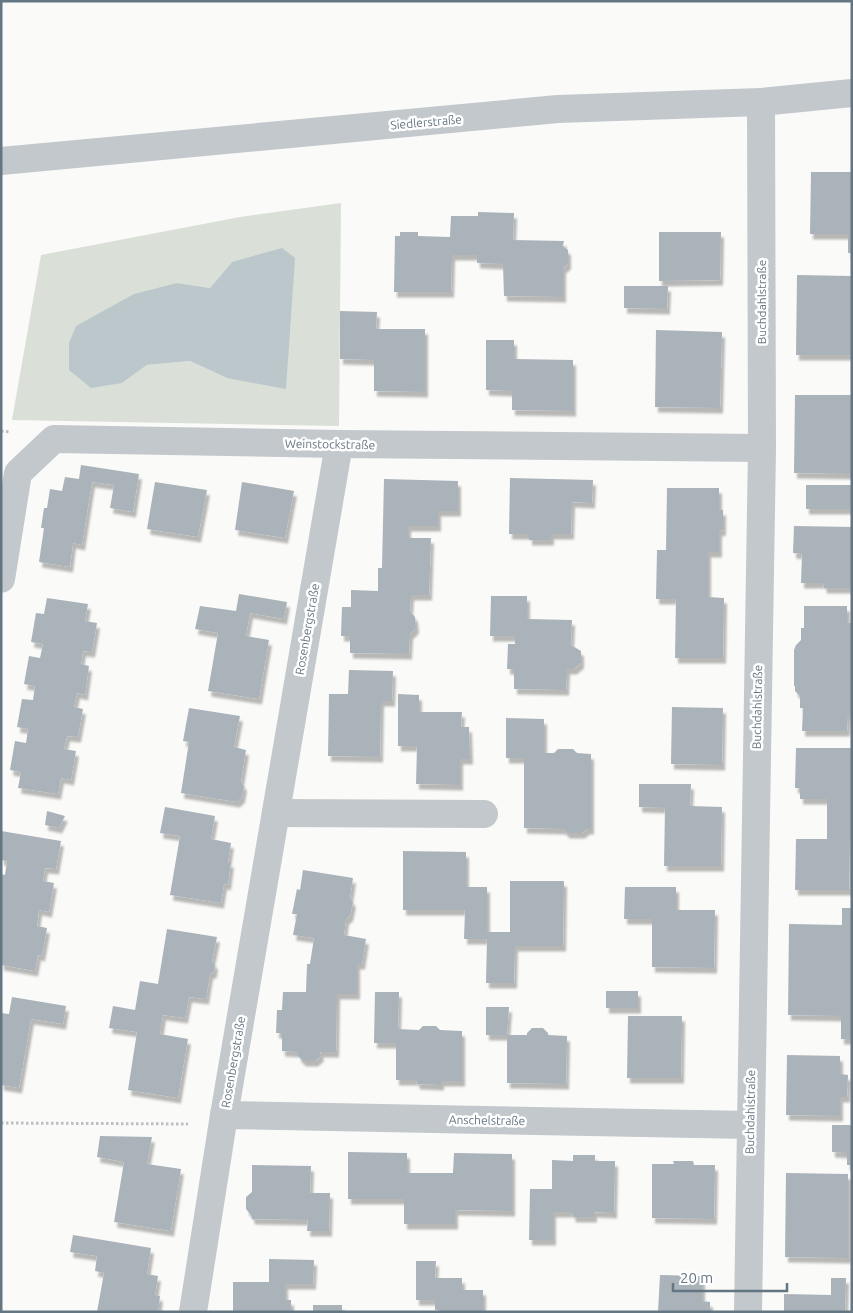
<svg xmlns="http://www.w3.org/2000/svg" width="853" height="1313" font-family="Ubuntu,sans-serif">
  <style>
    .green { fill: #dadfd7; fill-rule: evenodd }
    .water { fill: #bbc7cb }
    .building { fill: #aab3b9; filter: url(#shadow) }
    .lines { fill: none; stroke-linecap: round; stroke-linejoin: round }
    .path { stroke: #bbbfc2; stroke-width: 3; stroke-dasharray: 2.5 2.5; stroke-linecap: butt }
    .street { stroke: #c3c8cc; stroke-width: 28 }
    .labels { text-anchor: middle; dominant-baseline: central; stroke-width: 5; stroke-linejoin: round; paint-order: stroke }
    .street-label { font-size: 12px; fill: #657683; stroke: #fff }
  </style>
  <defs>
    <filter id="shadow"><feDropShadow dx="3" dy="5.5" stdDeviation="1" flood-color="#0004"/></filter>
  </defs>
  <rect width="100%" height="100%" fill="#fafaf8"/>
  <!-- green -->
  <path class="green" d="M 341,203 L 339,426 L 12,420 L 41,255 L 240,217 ZM 232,262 L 227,378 L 190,361 L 147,365 L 122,383 L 177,283 L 210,288 Z"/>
  <!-- water -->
  <path class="water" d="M 282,248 L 295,258 L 286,389 L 227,378 L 190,361 L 147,365 L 122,383 L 91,388 L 69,370 L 69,343 L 76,326 L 134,294 L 177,283 L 210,288 L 232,262 Z"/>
  <!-- building -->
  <g class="building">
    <path d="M 811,172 L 852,172 L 852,253 L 848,253 L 848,234 L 810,234 Z"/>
    <path d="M 478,212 L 514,213 L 513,240 L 564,241 L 563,246 L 568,250 L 568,264 L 563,268 L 563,297 L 504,296 L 503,264 L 477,263 L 477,255 L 452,255 L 451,292 L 394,292 L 395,236 L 400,236 L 400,232 L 418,232 L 418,236 L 450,237 L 451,216 L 478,216 Z"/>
    <path d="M 659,232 L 721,232 L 720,280 L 659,281 Z"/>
    <path d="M 797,275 L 852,276 L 852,355 L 796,355 Z"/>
    <path d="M 624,286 L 668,286 L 667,309 L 624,308 Z"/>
    <path d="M 340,311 L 377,312 L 376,329 L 425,329 L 425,392 L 374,391 L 374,360 L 340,359 Z"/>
    <path d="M 656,330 L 722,332 L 720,408 L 655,407 Z"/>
    <path d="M 486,340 L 514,340 L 514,359 L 573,360 L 573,411 L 512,410 L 512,391 L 486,390 Z"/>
    <path d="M 795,395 L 852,395 L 852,474 L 794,473 Z"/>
    <path d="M 81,465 L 139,474 L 133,512 L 110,508 L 114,485 L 92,482 L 82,545 L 73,543 L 70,567 L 39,562 L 44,528 L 41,528 L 44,508 L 47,508 L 50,489 L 62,491 L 65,477 L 79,479 Z"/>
    <path d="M 510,478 L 593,480 L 592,503 L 572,502 L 571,534 L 551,534 L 551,540 L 529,540 L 529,534 L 509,534 Z"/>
    <path d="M 384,479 L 458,481 L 458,511 L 438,511 L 438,526 L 408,526 L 408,538 L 431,538 L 429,595 L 411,595 L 410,611 L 415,617 L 416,628 L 410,634 L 409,654 L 350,653 L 350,636 L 341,636 L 342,607 L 351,607 L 351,590 L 378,591 L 378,568 L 382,568 Z"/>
    <path d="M 155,482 L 207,490 L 198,537 L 147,529 Z"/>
    <path d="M 242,482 L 294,491 L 285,538 L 235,530 Z"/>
    <rect x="806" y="485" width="46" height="24"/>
    <path d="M 667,488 L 719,488 L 719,510 L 723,510 L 723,530 L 719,531 L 719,552 L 708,552 L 708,597 L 724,598 L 723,658 L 675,658 L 676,599 L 656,599 L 657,550 L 666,550 Z"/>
    <path d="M 794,526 L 852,527 L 852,588 L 824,588 L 823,583 L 801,583 L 802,554 L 793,553 Z"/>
    <path d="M 239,594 L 287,602 L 284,619 L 250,613 L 246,636 L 269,640 L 259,699 L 208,691 L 218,633 L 195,629 L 200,606 L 236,611 Z"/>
    <path d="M 491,596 L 527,596 L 527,619 L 572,620 L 571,645 L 581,651 L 581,663 L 574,669 L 567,669 L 566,690 L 514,689 L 514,669 L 507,669 L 508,644 L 515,644 L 515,636 L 490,636 Z"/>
    <path d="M 47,598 L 88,604 L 85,621 L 97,623 L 92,652 L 83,651 L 81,664 L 89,666 L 85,695 L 77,693 L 74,707 L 83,709 L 78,737 L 67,736 L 64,749 L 76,751 L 71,780 L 61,778 L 58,794 L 18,788 L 21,772 L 10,770 L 15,741 L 26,743 L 28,729 L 17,727 L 22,699 L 33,700 L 35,686 L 24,684 L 29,656 L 40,658 L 43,644 L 31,642 L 36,613 L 44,614 Z"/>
    <path d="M 804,606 L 847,606 L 847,623 L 852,623 L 852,715 L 848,715 L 847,731 L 802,731 L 803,708 L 800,708 L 800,696 L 795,691 L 795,686 L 794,686 L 794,650 L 796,645 L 801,640 L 801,628 L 804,628 Z"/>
    <path d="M 349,670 L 393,671 L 392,701 L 381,701 L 380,757 L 328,756 L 329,694 L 348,694 Z"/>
    <path d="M 398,694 L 419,695 L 419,712 L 462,712 L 461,727 L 469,727 L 470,759 L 460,759 L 460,785 L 416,784 L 417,746 L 398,746 Z"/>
    <path d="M 672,707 L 723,708 L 722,765 L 671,764 Z"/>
    <path d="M 189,708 L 240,716 L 234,747 L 246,750 L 241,781 L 244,786 L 242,797 L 237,802 L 181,793 L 189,742 L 183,741 Z"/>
    <path d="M 506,718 L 544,719 L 544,753 L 554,753 L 558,749 L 573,749 L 577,753 L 591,754 L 591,829 L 587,829 L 582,833 L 567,833 L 563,829 L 524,828 L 524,758 L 506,758 Z"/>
    <path d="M 796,748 L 852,748 L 852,841 L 850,841 L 849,890 L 795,890 L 796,839 L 827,839 L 827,799 L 800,799 L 800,788 L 795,788 Z"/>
    <path d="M 639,784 L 691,784 L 690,806 L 722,807 L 721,866 L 664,866 L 665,808 L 639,807 Z"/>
    <path d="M 165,807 L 215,816 L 211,839 L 231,843 L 228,862 L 231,862 L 228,885 L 224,884 L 221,903 L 170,895 L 180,836 L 160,833 Z"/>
    <path d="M 47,811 L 65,816 L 59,828 L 45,825 Z"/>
    <path d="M 1,831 L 61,841 L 56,869 L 45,868 L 43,881 L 54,883 L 49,912 L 39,910 L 37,926 L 47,928 L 42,956 L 38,955 L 35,971 L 1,965 L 1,874 L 5,875 L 7,861 L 1,860 Z"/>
    <path d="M 403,851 L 466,852 L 466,887 L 487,887 L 487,932 L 510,932 L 510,881 L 564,881 L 563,946 L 515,946 L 514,983 L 486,983 L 487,939 L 464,939 L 465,910 L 403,910 Z"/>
    <path d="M 303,870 L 353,878 L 350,898 L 353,902 L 350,916 L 346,919 L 344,935 L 366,939 L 362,964 L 357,964 L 357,994 L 337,994 L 336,1052 L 320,1052 L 321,1056 L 315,1061 L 303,1061 L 298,1056 L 298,1052 L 282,1051 L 282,1033 L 276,1033 L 277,1010 L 282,1010 L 283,992 L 306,992 L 307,964 L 310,964 L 314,938 L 293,935 L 297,914 L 292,914 L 297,889 L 300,890 Z"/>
    <path d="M 625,887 L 676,887 L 676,910 L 715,910 L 714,968 L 652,967 L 652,919 L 624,919 Z"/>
    <path d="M 842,908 L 852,908 L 852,1039 L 841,1039 L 841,1016 L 788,1015 L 789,924 L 842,925 Z"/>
    <path d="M 167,929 L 217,937 L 212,961 L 215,964 L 214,972 L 210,974 L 206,999 L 189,997 L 185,1018 L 163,1015 L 160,1034 L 188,1039 L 178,1098 L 128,1090 L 137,1032 L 109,1028 L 113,1006 L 135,1010 L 140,981 L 158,984 Z"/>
    <rect x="606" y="991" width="32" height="17"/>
    <path d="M 375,992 L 399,992 L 398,1029 L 419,1030 L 423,1026 L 436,1026 L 440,1030 L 462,1031 L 462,1081 L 441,1081 L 441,1085 L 417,1084 L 416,1080 L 396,1080 L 396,1043 L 374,1043 Z"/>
    <path d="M 12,997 L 66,1006 L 63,1024 L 31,1019 L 19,1088 L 1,1085 L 1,1013 L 9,1014 Z"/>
    <path d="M 486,1007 L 509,1007 L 507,1035 L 527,1035 L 527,1033 L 532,1028 L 543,1028 L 548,1033 L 548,1035 L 567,1036 L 566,1084 L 507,1083 L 507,1035 L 486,1035 Z"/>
    <path d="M 628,1016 L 682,1016 L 681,1078 L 627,1078 Z"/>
    <path d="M 787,1055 L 840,1056 L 840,1074 L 848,1075 L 847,1097 L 840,1097 L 840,1116 L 786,1115 Z"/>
    <path d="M 832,1125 L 852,1125 L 852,1165 L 847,1165 L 847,1153 L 832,1152 Z"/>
    <path d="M 100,1136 L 152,1137 L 147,1164 L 181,1169 L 171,1231 L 114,1222 L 124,1162 L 97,1157 Z"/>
    <path d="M 348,1152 L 407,1153 L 407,1173 L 453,1173 L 454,1153 L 512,1154 L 512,1211 L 455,1210 L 455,1224 L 404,1224 L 404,1199 L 348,1199 Z"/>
    <path d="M 573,1155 L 595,1155 L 595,1161 L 615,1161 L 614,1213 L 594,1212 L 594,1217 L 573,1217 L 572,1212 L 553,1212 L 553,1240 L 529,1240 L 530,1189 L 552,1189 L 552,1160 L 573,1161 Z"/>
    <path d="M 673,1161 L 693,1161 L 694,1165 L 715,1165 L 714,1219 L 652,1218 L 652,1164 L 674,1164 Z"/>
    <path d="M 252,1165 L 311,1166 L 310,1193 L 330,1193 L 329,1231 L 307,1231 L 308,1220 L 252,1219 L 251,1215 L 246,1209 L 246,1197 L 252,1192 Z"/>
    <path d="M 786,1173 L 848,1174 L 848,1258 L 785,1257 Z"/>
    <path d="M 73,1235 L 151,1248 L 147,1274 L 158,1276 L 155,1295 L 160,1296 L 158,1312 L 97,1312 L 104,1273 L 95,1271 L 97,1256 L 70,1252 Z"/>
    <path d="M 269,1259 L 314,1260 L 313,1284 L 285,1284 L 285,1300 L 291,1300 L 291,1312 L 233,1312 L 233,1282 L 269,1282 Z"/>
    <path d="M 416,1261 L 436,1261 L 435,1278 L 462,1278 L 462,1290 L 483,1290 L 483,1312 L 441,1312 L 441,1310 L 435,1310 L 435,1300 L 416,1300 Z"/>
    <path d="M 660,1275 L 702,1276 L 702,1301 L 710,1302 L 710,1312 L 658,1312 Z"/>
    <path d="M 831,1278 L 846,1278 L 845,1312 L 784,1312 L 784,1294 L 831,1295 Z"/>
    <rect x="313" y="1305" width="29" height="7"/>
  </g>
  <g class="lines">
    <!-- path -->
    <g class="path">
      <path d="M 1,431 L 11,432"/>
      <path d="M 1,1123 L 188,1124"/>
    </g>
    <!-- street -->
    <g class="street">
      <path d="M 1,161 L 558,109 L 761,102 L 852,93"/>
      <path d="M 1,579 L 18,473 L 54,439 L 339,444 L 762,448"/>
      <path d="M 276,813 L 484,814"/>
      <path d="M 224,1115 L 750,1125"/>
      <path d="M 193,1312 L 224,1115 L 339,444"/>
      <path d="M 748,1312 L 762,448 L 761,102"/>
    </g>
  </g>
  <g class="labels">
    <!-- street labels -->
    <g class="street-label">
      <text transform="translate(426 122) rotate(-5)">Siedlerstraße</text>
      <text transform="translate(761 302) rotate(-90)">Buchdahlstraße</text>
      <text transform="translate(330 444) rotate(1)">Weinstockstraße</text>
      <text transform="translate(307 629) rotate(-80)">Rosenbergstraße</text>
      <text transform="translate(757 707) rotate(-89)">Buchdahlstraße</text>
      <text transform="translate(233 1062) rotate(-80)">Rosenbergstraße</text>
      <text transform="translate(750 1112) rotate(-89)">Buchdahlstraße</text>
      <text transform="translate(487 1120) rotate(1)">Anschelstraße</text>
    </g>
  </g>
  <!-- border -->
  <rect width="853" height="1313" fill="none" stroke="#657683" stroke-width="5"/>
  <!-- scale -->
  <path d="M673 1283v8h114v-8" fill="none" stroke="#657683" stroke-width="2.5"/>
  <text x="680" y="1283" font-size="15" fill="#657683" stroke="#ffffff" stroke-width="4" paint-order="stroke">20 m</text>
</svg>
